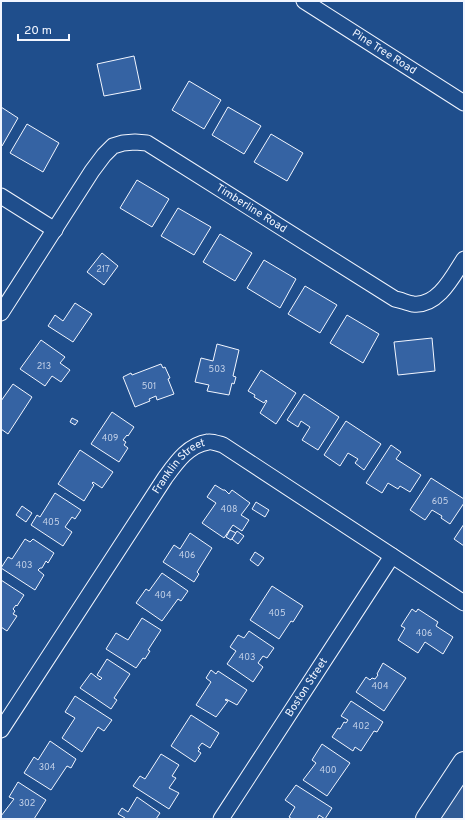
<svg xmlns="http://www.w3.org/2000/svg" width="465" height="820" font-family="Overpass,sans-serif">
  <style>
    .green { fill: #305b95; stroke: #a8bbd7 }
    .building { fill: #3563a3; stroke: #f2f6ff }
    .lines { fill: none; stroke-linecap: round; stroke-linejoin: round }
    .street-casing { stroke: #f2f6ff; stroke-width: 17 }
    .secondary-casing { stroke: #f2f6ff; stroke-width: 24 }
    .street { stroke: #1f4e8c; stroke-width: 15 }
    .secondary { stroke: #1f4e8c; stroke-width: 22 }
    .labels { text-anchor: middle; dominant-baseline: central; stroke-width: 3; stroke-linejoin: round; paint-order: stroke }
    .number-label { font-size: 9px; fill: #c3d1e8 }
    .street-label { font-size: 11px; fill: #f2f6ff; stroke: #1f4e8c }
  </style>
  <rect width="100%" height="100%" fill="#1f4e8c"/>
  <!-- green -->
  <path class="green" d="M 464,763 L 464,819 L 427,819 Z"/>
  <!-- building -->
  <g class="building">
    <path d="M 134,56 L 141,89 L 104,96 L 97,64 Z"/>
    <path d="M 189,81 L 221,100 L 204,129 L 172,110 Z"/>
    <path d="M 1,107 L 18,118 L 2,146 L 1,146 Z"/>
    <path d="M 228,107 L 261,126 L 244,154 L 212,135 Z"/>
    <path d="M 27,124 L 59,143 L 43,172 L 10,153 Z"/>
    <path d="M 271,134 L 303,153 L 287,181 L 254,162 Z"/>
    <path d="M 137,180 L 169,199 L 152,227 L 120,208 Z"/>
    <path d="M 178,208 L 211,227 L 194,255 L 161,236 Z"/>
    <path d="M 220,234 L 252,253 L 235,281 L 203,262 Z"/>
    <path d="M 102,253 L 118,266 L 104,285 L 87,272 Z"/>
    <path d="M 264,260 L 296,279 L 280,308 L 247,288 Z"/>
    <path d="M 305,286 L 337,305 L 320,333 L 288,314 Z"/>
    <path d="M 75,303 L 92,314 L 73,342 L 48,326 L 55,315 L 63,321 Z"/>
    <path d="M 347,315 L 379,334 L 363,363 L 330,343 Z"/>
    <path d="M 432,338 L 435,371 L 398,375 L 394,342 Z"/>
    <path d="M 41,340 L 65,357 L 60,363 L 70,370 L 61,382 L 52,376 L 45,386 L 20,369 Z"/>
    <path d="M 217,344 L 239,350 L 233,376 L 236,377 L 234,384 L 232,383 L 229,395 L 207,391 L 209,385 L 195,382 L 201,358 L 213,361 Z"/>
    <path d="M 161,364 L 163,368 L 165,367 L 170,378 L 168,379 L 174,394 L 157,400 L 156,396 L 149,399 L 150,401 L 135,407 L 123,377 L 131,373 L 132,375 Z"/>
    <path d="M 261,370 L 296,393 L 276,424 L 260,413 L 267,401 L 266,400 L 264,403 L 254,397 L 255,395 L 248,391 Z"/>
    <path d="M 13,384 L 32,397 L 8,434 L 1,429 L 1,401 Z"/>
    <path d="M 304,394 L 339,417 L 318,450 L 302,440 L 310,427 L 301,421 L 298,427 L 287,420 Z"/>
    <path d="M 112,412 L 134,427 L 128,436 L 127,435 L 123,440 L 126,442 L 124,445 L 128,448 L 119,462 L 91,444 Z"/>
    <path d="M 72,418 L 78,421 L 75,425 L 70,422 Z"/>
    <path d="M 346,421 L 381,444 L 364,470 L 355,463 L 358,459 L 348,453 L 340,466 L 324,455 Z"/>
    <path d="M 391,445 L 401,452 L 396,459 L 421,475 L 410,492 L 400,486 L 398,489 L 388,483 L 382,493 L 366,483 Z"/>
    <path d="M 80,450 L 113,472 L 102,488 L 93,482 L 92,483 L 94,485 L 84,501 L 58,484 Z"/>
    <path d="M 431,478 L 464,499 L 464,503 L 450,524 L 441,518 L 442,516 L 432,510 L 425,520 L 410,510 Z"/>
    <path d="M 215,485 L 223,490 L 225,490 L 229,494 L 232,490 L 250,503 L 241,515 L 249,520 L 242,531 L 233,525 L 224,538 L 202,523 L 216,503 L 207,497 Z"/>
    <path d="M 55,493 L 81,510 L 75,519 L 72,517 L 65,527 L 72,532 L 63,546 L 31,525 L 37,515 L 40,517 Z"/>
    <path d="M 256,502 L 269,510 L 265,517 L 252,509 Z"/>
    <path d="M 22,506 L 32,513 L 26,522 L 16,515 Z"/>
    <path d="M 464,524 L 464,546 L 454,539 Z"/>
    <path d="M 230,530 L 236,533 L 231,540 L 226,537 Z"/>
    <path d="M 237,531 L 244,536 L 238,544 L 232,539 Z"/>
    <path d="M 190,533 L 212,548 L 197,572 L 199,574 L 194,582 L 163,562 L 174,545 L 180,549 Z"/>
    <path d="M 25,539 L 30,542 L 33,539 L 54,553 L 48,563 L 46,561 L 42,568 L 40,568 L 38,570 L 44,575 L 35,590 L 1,568 L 8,557 L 12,559 Z"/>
    <path d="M 255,552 L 264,558 L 258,566 L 250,560 Z"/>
    <path d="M 162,573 L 188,591 L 181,601 L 178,599 L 162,621 L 136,603 L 146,589 L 149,591 Z"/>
    <path d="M 1,580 L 24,595 L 17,606 L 16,605 L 13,609 L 15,611 L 13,614 L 17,616 L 7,631 L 1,627 Z"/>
    <path d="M 272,586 L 303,606 L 293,622 L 291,621 L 279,639 L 250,620 Z"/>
    <path d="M 412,609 L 416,612 L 418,609 L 438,622 L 436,626 L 453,637 L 443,654 L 425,642 L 418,653 L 398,640 L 405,628 L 401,626 Z"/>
    <path d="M 142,618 L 161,630 L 148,650 L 150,651 L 145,659 L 143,658 L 136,668 L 106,649 L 116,633 L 128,640 Z"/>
    <path d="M 249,631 L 274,648 L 267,658 L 263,656 L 258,663 L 263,667 L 253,682 L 227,664 L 236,651 L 230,647 L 238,635 L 244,638 Z"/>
    <path d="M 107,659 L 130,674 L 114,698 L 117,700 L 111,709 L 80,688 L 91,673 L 100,680 L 102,678 L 97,675 Z"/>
    <path d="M 383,663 L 406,678 L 384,711 L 356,692 L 366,677 L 370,680 L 372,678 L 375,679 L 378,675 L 377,674 Z"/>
    <path d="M 211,670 L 216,674 L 218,671 L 247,690 L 237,705 L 226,699 L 225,700 L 228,701 L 216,717 L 196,705 L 211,682 L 206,678 Z"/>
    <path d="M 75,696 L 112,720 L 104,731 L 98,727 L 82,752 L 62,738 L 75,718 L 65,712 Z"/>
    <path d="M 351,701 L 383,722 L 377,732 L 374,731 L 361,751 L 355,747 L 353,751 L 332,737 L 338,728 L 340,729 L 344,722 L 346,723 L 348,720 L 341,716 Z"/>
    <path d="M 191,715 L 219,733 L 210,748 L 202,743 L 198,748 L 200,749 L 198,751 L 201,753 L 195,762 L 171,746 Z"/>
    <path d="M 50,741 L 76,759 L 71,768 L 67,766 L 51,790 L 24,773 L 34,757 L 38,760 Z"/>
    <path d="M 322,744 L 350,763 L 327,796 L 303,780 L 316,763 L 312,760 Z"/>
    <path d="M 161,754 L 179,765 L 172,776 L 176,778 L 169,788 L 179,793 L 169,809 L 133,786 L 140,776 L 145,779 Z"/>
    <path d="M 18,782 L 46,800 L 34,819 L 2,819 L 1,816 L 14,799 L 9,797 Z"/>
    <path d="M 296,785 L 332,808 L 325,819 L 319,815 L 317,819 L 292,819 L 289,817 L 295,807 L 285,800 Z"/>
    <path d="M 137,797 L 160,813 L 156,819 L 124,819 L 125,818 L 118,814 L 122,808 L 128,812 Z"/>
  </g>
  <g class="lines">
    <!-- street casing -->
    <g class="street-casing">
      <g id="street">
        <path id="s1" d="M 304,1 L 464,103"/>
        <path d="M 1,196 L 55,230"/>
        <path id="s2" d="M 1,313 L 92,171 L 104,155 L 113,146 L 123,143 L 135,142 L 147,143 L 395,299 C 401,300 407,303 413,304 C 438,307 453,276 464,259"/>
        <path id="s3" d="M 1,730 L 165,478 C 176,463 188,445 208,442 C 212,441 219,444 223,445 L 464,603"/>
        <path id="s4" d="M 221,819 L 392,556"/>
      </g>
    </g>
    <!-- secondary casing -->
    <g class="secondary-casing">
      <path id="secondary" d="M 427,819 L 464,763"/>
    </g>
    <!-- street -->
    <use href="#street" class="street"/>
    <!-- secondary -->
    <use href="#secondary" class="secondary"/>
  </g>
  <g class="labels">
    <!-- number labels -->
    <g class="number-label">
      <text x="103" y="269">217</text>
      <text x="44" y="366">213</text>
      <text x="217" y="369">503</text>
      <text x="149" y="386">501</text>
      <text x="110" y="438">409</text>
      <text x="440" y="501">605</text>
      <text x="229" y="509">408</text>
      <text x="51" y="522">405</text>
      <text x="187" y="555">406</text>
      <text x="24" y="565">403</text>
      <text x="163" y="595">404</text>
      <text x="277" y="613">405</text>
      <text x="424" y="633">406</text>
      <text x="247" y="657">403</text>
      <text x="380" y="686">404</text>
      <text x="361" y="726">402</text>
      <text x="47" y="767">304</text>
      <text x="328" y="770">400</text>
      <text x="27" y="803">302</text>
    </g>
    <!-- street labels -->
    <g class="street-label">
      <text stroke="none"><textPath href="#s1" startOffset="95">Pine Tree Road</textPath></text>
      <text stroke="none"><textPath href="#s2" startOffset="359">Timberline Road</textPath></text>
      <text stroke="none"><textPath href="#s3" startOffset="319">Franklin Street</textPath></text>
      <text stroke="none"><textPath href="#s4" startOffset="157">Boston Street</textPath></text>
    </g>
  </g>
  <!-- border -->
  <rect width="465" height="820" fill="none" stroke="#f2f6ff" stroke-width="4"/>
  <!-- scale -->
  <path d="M18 34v6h51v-6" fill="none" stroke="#f2f6ff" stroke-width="2"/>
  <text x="24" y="34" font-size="12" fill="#f2f6ff" stroke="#1f4e8c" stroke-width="3" paint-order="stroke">20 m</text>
</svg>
